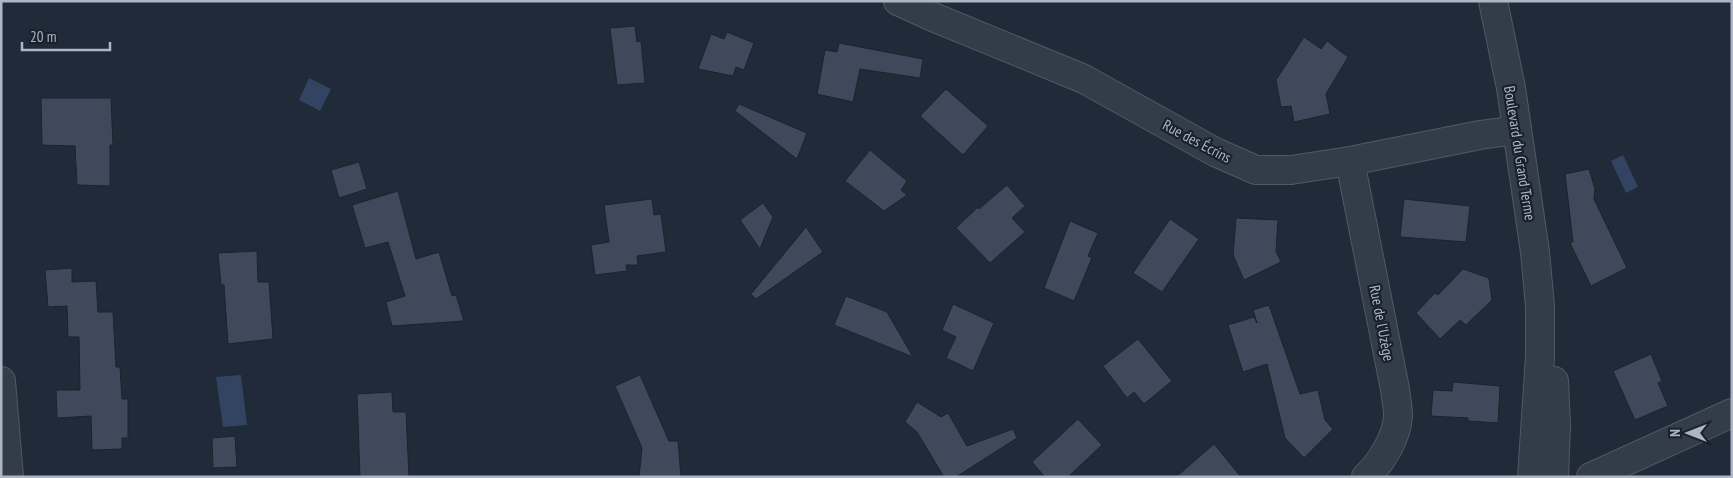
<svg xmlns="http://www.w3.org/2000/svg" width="1733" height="478" font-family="'PT Sans Narrow',sans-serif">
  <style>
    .water { fill: #324461 }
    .building { fill: #3f495b; stroke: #1b2330 }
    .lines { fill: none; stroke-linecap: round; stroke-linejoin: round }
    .minor-casing { stroke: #515967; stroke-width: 30 }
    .minor { stroke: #333c49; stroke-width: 28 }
    .labels { text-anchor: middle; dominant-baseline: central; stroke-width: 4.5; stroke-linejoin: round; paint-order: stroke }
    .street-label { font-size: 15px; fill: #aeb6c6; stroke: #19212e }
  </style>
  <rect width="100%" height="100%" fill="#202a39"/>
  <!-- water -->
  <g class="water">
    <path d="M 309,78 L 331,89 L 320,111 L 299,100 Z"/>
    <path d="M 1623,155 L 1638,187 L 1626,193 L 1611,161 Z"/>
    <path d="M 241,375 L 247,425 L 223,427 L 216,377 Z"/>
  </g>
  <!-- building -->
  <g class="building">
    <path d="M 635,26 L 637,42 L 641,41 L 645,83 L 617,85 L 610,28 Z"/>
    <path d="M 727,32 L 754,43 L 744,70 L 736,67 L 733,76 L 698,69 L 711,34 L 724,39 Z"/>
    <path d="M 1304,37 L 1321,49 L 1327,41 L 1348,57 L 1326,94 L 1330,114 L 1294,122 L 1291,106 L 1281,107 L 1276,80 Z"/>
    <path d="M 839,43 L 923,59 L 920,78 L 860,69 L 853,102 L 817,94 L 825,50 L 837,52 Z"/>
    <path d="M 946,89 L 988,126 L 963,155 L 920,116 Z"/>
    <path d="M 41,98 L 111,98 L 113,145 L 110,145 L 110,186 L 77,185 L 75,146 L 42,145 Z"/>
    <path d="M 739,104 L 807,133 L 797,159 L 735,111 Z"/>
    <path d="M 870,150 L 907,181 L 901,190 L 907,195 L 884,211 L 845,181 Z"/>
    <path d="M 359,162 L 367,189 L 339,198 L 331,170 Z"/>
    <path d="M 1589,169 L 1595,189 L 1594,199 L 1627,268 L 1591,286 L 1570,243 L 1573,242 L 1565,174 Z"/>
    <path d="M 1007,185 L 1025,206 L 1012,218 L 1025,232 L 990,263 L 956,228 L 978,207 L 979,209 Z"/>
    <path d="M 398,191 L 416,259 L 439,252 L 452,296 L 456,295 L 464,321 L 392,326 L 386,302 L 405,296 L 388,242 L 365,248 L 352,205 Z"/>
    <path d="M 652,199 L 654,215 L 661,214 L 666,252 L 637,256 L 638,265 L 626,265 L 627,271 L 595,275 L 591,245 L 609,242 L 604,205 Z"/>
    <path d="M 1404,199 L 1470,206 L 1466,242 L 1400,237 Z"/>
    <path d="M 763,203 L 773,217 L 760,249 L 740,220 Z"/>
    <path d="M 1236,218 L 1278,220 L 1276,251 L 1281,262 L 1244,280 L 1233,255 Z"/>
    <path d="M 1170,219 L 1199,239 L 1162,292 L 1133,273 Z"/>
    <path d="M 1070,221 L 1098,233 L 1088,256 L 1092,258 L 1074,301 L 1044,288 Z"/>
    <path d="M 806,227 L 823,252 L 756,299 L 751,294 Z"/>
    <path d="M 257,251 L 258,282 L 269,282 L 273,339 L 228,344 L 224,285 L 221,285 L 218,253 Z"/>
    <path d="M 72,268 L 72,282 L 96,281 L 98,312 L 113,312 L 116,367 L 120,367 L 122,399 L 128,399 L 128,438 L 122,438 L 122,449 L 92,450 L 91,416 L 57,418 L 56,390 L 80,390 L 79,337 L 68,337 L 67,306 L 48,307 L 45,270 Z"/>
    <path d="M 1463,269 L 1489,278 L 1492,300 L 1466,325 L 1460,320 L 1440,339 L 1416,313 L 1435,293 L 1438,295 Z"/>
    <path d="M 846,296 L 887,312 L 913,357 L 834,325 Z"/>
    <path d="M 953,304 L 994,323 L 973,371 L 946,358 L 956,337 L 942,330 Z"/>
    <path d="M 1269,305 L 1300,394 L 1318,390 L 1325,420 L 1333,429 L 1304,458 L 1285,438 L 1267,364 L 1243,372 L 1228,325 L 1254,317 L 1257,323 L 1253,310 Z"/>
    <path d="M 1138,339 L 1172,381 L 1144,404 L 1134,392 L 1127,398 L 1103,366 Z"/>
    <path d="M 1651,354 L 1662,381 L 1658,383 L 1668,406 L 1635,420 L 1613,371 Z"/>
    <path d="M 640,375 L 669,441 L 678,441 L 681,477 L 639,477 L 642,448 L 615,386 Z"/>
    <path d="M 1453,382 L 1500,386 L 1498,423 L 1468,421 L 1468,418 L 1431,416 L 1433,390 L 1452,391 Z"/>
    <path d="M 392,392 L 393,412 L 406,412 L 409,477 L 360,477 L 357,394 Z"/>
    <path d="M 917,402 L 941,417 L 948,413 L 967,446 L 1013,429 L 1017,438 L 956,477 L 944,477 L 917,432 L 905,422 Z"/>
    <path d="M 1078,419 L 1102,445 L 1068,477 L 1045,477 L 1032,462 Z"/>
    <path d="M 235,436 L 237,467 L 213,468 L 212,438 Z"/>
    <path d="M 1214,444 L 1241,477 L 1176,477 Z"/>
  </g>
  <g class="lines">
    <!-- minor casing -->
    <g class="minor-casing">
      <g id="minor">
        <path d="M 898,1 L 933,17 L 1084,79 L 1215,152 L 1256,170 L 1291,170 L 1350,161 L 1480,135 L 1517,130"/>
        <path d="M 1493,1 L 1511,88 L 1535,252 L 1540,306 L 1540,356 L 1532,477"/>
        <path d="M 1350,161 L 1395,389 C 1396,398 1398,407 1398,416 C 1397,437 1381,463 1366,477"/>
        <path d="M 1,381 L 9,477"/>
        <path d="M 1554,477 L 1556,426 L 1554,381"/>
        <path d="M 1591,477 L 1732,413"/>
      </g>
    </g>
    <!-- minor -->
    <use href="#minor" class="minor"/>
  </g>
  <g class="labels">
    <!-- street labels -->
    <g class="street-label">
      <text transform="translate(1197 141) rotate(28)">Rue des Écrins</text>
      <text transform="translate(1520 153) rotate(81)">Boulevard du Grand Terme</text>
      <text transform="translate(1382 323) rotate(79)">Rue de l'Uzège</text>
    </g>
  </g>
  <!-- border -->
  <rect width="1733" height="478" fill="none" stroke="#aeb6c6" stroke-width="5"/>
  <!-- north arrow -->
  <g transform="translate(1688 433) rotate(270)" stroke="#19212e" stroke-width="4" paint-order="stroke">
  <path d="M0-4L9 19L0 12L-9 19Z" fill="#aeb6c6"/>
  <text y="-8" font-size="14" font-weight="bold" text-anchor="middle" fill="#aeb6c6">N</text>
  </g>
  <!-- scale -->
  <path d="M22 42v8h88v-8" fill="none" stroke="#aeb6c6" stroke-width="2.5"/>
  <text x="30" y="42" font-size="15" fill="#aeb6c6" stroke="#19212e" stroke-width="4" paint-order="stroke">20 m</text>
</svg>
